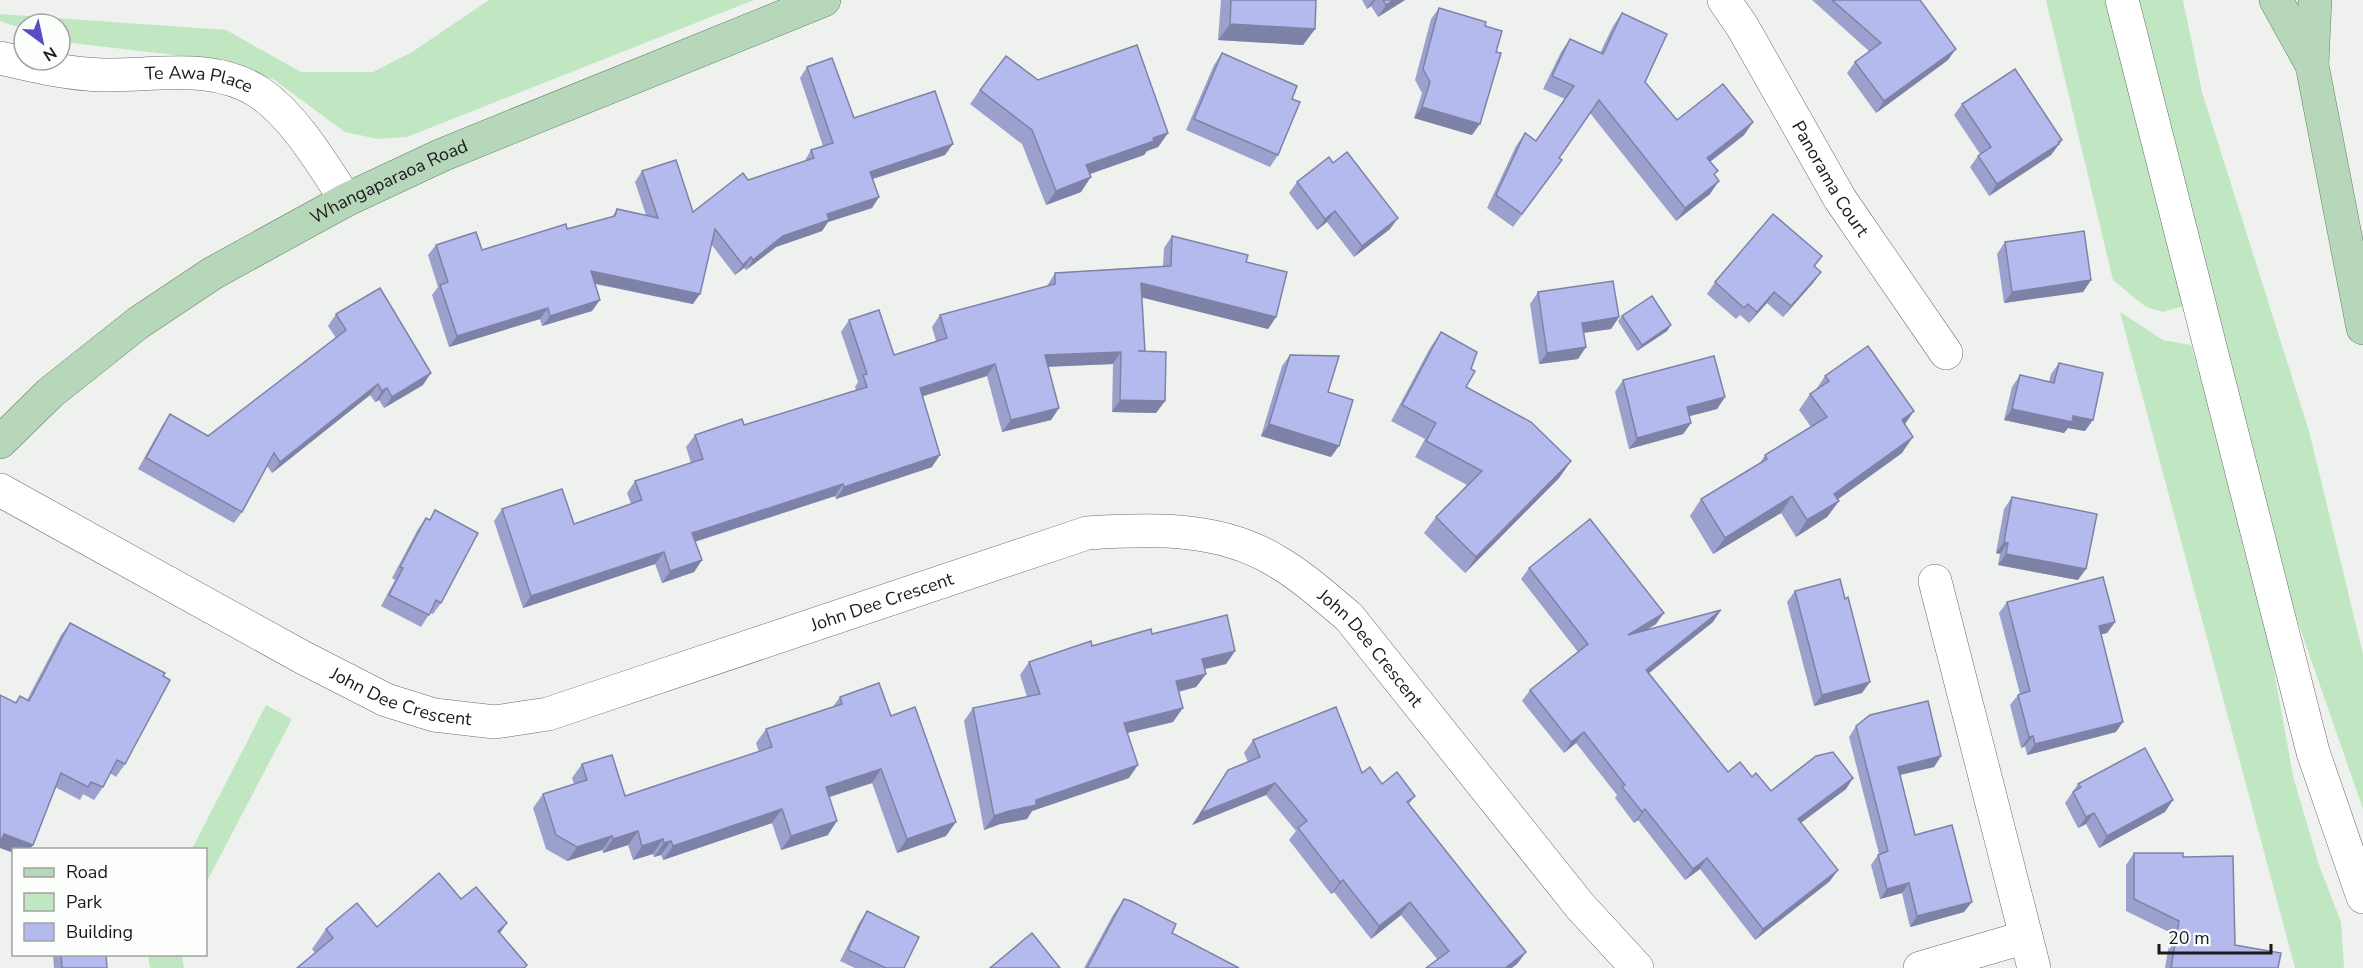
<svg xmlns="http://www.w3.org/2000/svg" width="2363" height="968" font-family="'Nunito Sans',sans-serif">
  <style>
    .green { fill: #c0e7c2 }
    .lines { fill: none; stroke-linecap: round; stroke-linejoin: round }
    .minor-casing { stroke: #6a6d6a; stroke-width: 34 }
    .major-casing { stroke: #608363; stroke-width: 34 }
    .minor { stroke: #fff; stroke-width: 33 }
    .major { stroke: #b6d7b9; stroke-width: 33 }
    .wall { fill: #9ca0cd }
    .shaded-wall { fill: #7f82a7 }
    .building { fill: #b5baee; stroke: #7f82a7; stroke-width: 1.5 }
    .labels { text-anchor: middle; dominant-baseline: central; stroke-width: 6; stroke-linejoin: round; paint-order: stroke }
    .street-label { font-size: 18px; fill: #191a19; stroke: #fbfefb }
  </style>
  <rect width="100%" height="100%" fill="#eef1ee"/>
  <!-- green -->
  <g class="green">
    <path d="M 489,0 L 754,0 L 407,137 L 378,139 L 345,132 L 273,79 L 209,59 L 63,42 L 60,41 L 60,24 L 24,24 L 24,29 L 0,21 L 0,14 L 226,30 L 301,72 L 373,72 L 412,52 Z"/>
    <path d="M 2046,0 L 2112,0 L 2188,305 L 2163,312 L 2146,307 L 2113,280 Z"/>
    <path d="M 2130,0 L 2183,0 L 2202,92 L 2309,431 L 2363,654 L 2363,809 L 2282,576 Z"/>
    <path d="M 2120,312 L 2163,340 L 2191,345 L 2263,593 L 2272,659 L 2293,776 L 2319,865 L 2341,922 L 2344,968 L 2295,968 Z"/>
    <path d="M 266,705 L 292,719 L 206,883 L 206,850 L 192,849 Z"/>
    <path d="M 148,955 L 182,955 L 184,968 L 150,968 Z"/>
  </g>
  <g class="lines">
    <!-- minor casing -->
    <g class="minor-casing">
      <g id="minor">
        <path id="s1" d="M 1724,0 L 1742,26 L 1840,199 L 1946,353"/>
        <path d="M 2122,0 L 2313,752 L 2363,897"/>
        <path id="s2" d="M 0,58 C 35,66 68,74 104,75 C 155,76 214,62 260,93 C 295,117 323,165 346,200"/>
        <path id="s3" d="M 0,490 L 302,657 L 386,700 L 434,715 L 495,722 L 548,714 L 1087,533 C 1150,529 1219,526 1276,561 C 1302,576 1325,597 1349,617 L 1580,906 L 1637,968"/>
        <path d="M 1935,581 L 2034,968"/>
        <path d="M 1920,968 L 2026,937"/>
      </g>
    </g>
    <!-- major casing -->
    <g class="major-casing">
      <g id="major">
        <path d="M 2276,0 L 2312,65"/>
        <path d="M 2315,0 L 2312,65 L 2363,328"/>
        <path id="s4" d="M 0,442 L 50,393 L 138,323 L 213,273 L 346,200 L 442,155 L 824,0"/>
      </g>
    </g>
    <!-- minor -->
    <use href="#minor" class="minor"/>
    <!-- major -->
    <use href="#major" class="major"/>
  </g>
  <!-- wall -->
  <g class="wall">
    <path d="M 1221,0 L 1316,0 L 1315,29 L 1303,45 L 1218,40 Z"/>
    <path d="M 1362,0 L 1405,0 L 1378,17 L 1371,6 L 1367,9 Z"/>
    <path d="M 1812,0 L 1920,0 L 1948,60 L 1876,113 L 1847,73 L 1855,62 L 1869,51 Z"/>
    <path d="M 1439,8 L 1485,26 L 1496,52 L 1472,135 L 1414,118 L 1422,93 L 1415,80 L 1431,19 Z"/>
    <path d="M 1622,13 L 1645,82 L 1677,120 L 1753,122 L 1744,135 L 1710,162 L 1715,175 L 1710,194 L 1676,221 L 1590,113 L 1559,158 L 1553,173 L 1513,227 L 1487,208 L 1516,146 L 1525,133 L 1536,141 L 1565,99 L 1543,89 L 1561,52 L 1570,39 L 1600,53 L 1613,26 Z"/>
    <path d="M 1222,53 L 1292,99 L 1278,155 L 1270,167 L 1186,130 L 1214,65 Z"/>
    <path d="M 807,67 L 854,118 L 945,155 L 873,179 L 879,197 L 872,208 L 828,222 L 822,231 L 776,247 L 746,270 L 744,268 L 735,275 L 711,244 L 693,304 L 595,284 L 592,311 L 542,326 L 540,319 L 449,347 L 432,295 L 438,287 L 428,255 L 436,245 L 482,250 L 612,217 L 617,209 L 646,215 L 635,182 L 642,171 L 693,212 L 748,180 L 804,162 L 811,150 L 823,146 L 800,78 Z"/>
    <path d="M 980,90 L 1168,133 L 1158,147 L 1147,151 L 1144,155 L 1089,174 L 1081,192 L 1046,205 L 1022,144 L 970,104 Z"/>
    <path d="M 1962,104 L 2062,140 L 2051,155 L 1989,196 L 1970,167 L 1978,156 L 1980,154 L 1954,115 Z"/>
    <path d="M 1297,182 L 1390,229 L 1354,257 L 1327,222 L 1317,230 L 1289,193 Z"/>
    <path d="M 1172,236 L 1246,262 L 1276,317 L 1268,329 L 1141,297 L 1145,351 L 1165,401 L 1156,413 L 1112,412 L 1113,364 L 1048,367 L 1059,408 L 1051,420 L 1002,432 L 987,376 L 922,396 L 932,467 L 836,499 L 835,496 L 695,542 L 702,560 L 694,572 L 662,583 L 655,564 L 523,608 L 494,521 L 502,509 L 574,524 L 631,504 L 627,493 L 635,481 L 691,463 L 686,447 L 695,435 L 744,425 L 856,390 L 855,387 L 858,382 L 841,332 L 849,320 L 894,355 L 936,341 L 932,327 L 940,315 L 1047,286 L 1055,273 L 1163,266 L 1164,248 Z"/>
    <path d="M 2005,242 L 2091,280 L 2083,292 L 2004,303 L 1997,254 Z"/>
    <path d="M 1815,266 L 1821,272 L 1813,283 L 1783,317 L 1767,303 L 1749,323 L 1740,315 L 1736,319 L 1707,294 L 1715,282 Z"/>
    <path d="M 1538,292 L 1619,317 L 1611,329 L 1583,333 L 1586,347 L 1578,359 L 1539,364 L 1530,304 Z"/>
    <path d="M 336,314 L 423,385 L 384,408 L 379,400 L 375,402 L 370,395 L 272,473 L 267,466 L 242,512 L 234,523 L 138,469 L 162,426 L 170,414 L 208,436 L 336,338 L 328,326 Z"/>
    <path d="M 1622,316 L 1671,325 L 1667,331 L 1637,351 L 1618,321 Z"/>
    <path d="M 1441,332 L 1466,387 L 1571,461 L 1559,478 L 1465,573 L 1424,533 L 1436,517 L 1467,485 L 1415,457 L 1425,439 L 1391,421 L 1430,348 Z"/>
    <path d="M 1290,355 L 1328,392 L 1331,457 L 1261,436 L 1282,366 Z"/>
    <path d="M 2059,363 L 2085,431 L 2068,428 L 2064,433 L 2004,420 L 2012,387 L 2020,375 L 2049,382 L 2051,374 Z"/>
    <path d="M 1825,376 L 1905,424 L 1902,453 L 1838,499 L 1839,501 L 1827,517 L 1796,537 L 1781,513 L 1713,554 L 1690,516 L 1701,499 L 1760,463 L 1765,455 L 1811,427 L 1799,410 L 1810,394 L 1815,391 Z"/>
    <path d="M 1623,380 L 1725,397 L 1717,409 L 1689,416 L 1691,423 L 1683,434 L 1629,449 L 1615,392 Z"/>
    <path d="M 2012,497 L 2078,580 L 1998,565 L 2000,554 L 1996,553 L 2004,509 Z"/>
    <path d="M 435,510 L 441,603 L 433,614 L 430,613 L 421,627 L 381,606 L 395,580 L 392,578 L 418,529 L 426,518 L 429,520 Z"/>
    <path d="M 1529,568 L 1656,624 L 1645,631 L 1713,622 L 1649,673 L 1728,772 L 1752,777 L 1771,791 L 1853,778 L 1846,789 L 1801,823 L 1830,881 L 1755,940 L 1700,869 L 1685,880 L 1638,820 L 1634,823 L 1615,798 L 1617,795 L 1576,743 L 1564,753 L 1522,701 L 1530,690 L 1578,652 L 1521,579 Z"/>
    <path d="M 1795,591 L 1862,693 L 1814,706 L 1787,602 Z"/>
    <path d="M 2007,602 L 2115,622 L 2107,633 L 2101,634 L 2116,732 L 2027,755 L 2025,746 L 2021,748 L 2010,705 L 2018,695 L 2020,694 L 1999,613 Z"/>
    <path d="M 70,623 L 125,764 L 116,777 L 110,773 L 103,787 L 94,800 L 83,794 L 80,800 L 55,787 L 14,849 L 14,853 L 0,848 L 0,695 L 15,703 L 20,696 L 27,700 L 61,635 Z"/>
    <path d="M 1152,634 L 1235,651 L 1226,664 L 1204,669 L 1206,674 L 1196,687 L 1179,692 L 1173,722 L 1127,733 L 1129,778 L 1032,811 L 1027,819 L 1000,824 L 984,830 L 964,721 L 973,708 L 1027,697 L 1020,675 L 1029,662 L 1092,646 Z"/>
    <path d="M 840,697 L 891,716 L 946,836 L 897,853 L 872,783 L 830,797 L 828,835 L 781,850 L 772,823 L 663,860 L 661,855 L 654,857 L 653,854 L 633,860 L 628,845 L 603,853 L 602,850 L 567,861 L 546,849 L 533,808 L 543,794 L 574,784 L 572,778 L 582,764 L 625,796 L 759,752 L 756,743 L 766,729 L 832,708 Z"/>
    <path d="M 1856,726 L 1941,756 L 1934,767 L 1900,775 L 1915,835 L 1964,912 L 1910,927 L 1902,893 L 1880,899 L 1871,865 L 1878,855 L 1879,854 L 1849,737 Z"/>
    <path d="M 1253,740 L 1362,773 L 1382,784 L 1415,796 L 1409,804 L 1526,952 L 1517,964 L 1437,959 L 1401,915 L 1371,939 L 1334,892 L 1331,894 L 1289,840 L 1296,831 L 1266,795 L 1192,825 L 1228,770 L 1248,762 L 1244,753 Z"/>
    <path d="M 2078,784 L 2165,812 L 2099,848 L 2086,824 L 2078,828 L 2065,803 Z"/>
    <path d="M 2134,853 L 2183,857 L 2235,945 L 2278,968 L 2165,968 L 2171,933 L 2126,911 L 2126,865 Z"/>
    <path d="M 461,899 L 500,933 L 315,953 L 312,949 L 326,929 L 377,927 Z"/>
    <path d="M 1124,899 L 1172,933 L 1239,968 L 1084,968 L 1113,915 Z"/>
    <path d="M 867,911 L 904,968 L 855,968 L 840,961 L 859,923 Z"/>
    <path d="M 53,954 L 106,954 L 107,968 L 54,968 Z"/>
  </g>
  <!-- shaded-wall -->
  <g class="shaded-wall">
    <path d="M 1373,0 L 1375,0 L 1371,6 L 1367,9 Z"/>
    <path d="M 1394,0 L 1405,0 L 1378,17 L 1386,5 Z"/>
    <path d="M 1230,24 L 1315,29 L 1303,45 L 1218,40 Z"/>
    <path d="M 1956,49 L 1948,60 L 1876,113 L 1884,101 Z"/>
    <path d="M 1422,107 L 1480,124 L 1472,135 L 1414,118 Z"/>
    <path d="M 1753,122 L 1744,135 L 1698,171 L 1707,158 Z"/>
    <path d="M 1168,133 L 1158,147 L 1147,151 L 1144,155 L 1076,179 L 1086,165 Z"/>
    <path d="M 2062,140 L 2051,155 L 1989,196 L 1997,184 Z"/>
    <path d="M 953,144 L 945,155 L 863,182 L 870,172 Z"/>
    <path d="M 1091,177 L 1081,192 L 1046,205 L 1056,191 Z"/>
    <path d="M 1719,181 L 1710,194 L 1676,221 L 1685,208 Z"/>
    <path d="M 879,197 L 872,208 L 828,222 L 822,231 L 776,247 L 746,270 L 753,260 L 783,236 L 827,214 Z"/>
    <path d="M 1335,211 L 1327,222 L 1317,230 L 1325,219 Z"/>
    <path d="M 1398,218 L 1390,229 L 1354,257 L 1362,246 Z"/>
    <path d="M 751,257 L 744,268 L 735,275 L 743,265 Z"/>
    <path d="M 591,271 L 700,294 L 693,304 L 583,281 Z"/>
    <path d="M 1821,272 L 1813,283 L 1783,317 L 1791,306 Z"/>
    <path d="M 2091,280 L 2083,292 L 2004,303 L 2012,292 Z"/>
    <path d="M 1141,283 L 1276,317 L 1268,329 L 1132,295 Z"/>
    <path d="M 1774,292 L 1767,303 L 1749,323 L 1757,312 Z"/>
    <path d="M 600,300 L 592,311 L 542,326 L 550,316 Z"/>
    <path d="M 548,308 L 540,319 L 449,347 L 457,336 Z"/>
    <path d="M 1619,317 L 1611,329 L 1574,334 L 1582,323 Z"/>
    <path d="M 1671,325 L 1667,331 L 1637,351 L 1642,345 Z"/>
    <path d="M 1586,347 L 1578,359 L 1539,364 L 1547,353 Z"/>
    <path d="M 1121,352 L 1113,364 L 1037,367 L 1045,355 Z"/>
    <path d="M 995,364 L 987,376 L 911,400 L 920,388 Z"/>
    <path d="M 431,373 L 423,385 L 384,408 L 392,397 Z"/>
    <path d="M 378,384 L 370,395 L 272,473 L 280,462 Z"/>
    <path d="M 387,388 L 379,400 L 375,402 L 382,391 Z"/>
    <path d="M 1725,397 L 1717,409 L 1679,419 L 1687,407 Z"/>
    <path d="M 1120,400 L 1165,401 L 1156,413 L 1112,412 Z"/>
    <path d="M 1059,408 L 1051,420 L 1002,432 L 1011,420 Z"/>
    <path d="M 2012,409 L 2073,416 L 2093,420 L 2085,431 L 2068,428 L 2064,433 L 2004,420 Z"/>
    <path d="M 1914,411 L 1903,427 L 1902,420 Z"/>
    <path d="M 1691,423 L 1683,434 L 1629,449 L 1637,438 Z"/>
    <path d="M 1269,424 L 1339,446 L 1331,457 L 1261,436 Z"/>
    <path d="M 1913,437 L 1902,453 L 1823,510 L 1834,494 Z"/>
    <path d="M 940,455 L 932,467 L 836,499 L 844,487 Z"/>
    <path d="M 1571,461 L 1559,478 L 1465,573 L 1476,557 Z"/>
    <path d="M 843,484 L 835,496 L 684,545 L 692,533 Z"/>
    <path d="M 1792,496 L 1781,513 L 1713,554 L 1725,538 Z"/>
    <path d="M 1839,501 L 1827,517 L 1796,537 L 1807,520 Z"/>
    <path d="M 2004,542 L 2008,543 L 2000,554 L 1996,553 Z"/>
    <path d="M 664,552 L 655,564 L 523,608 L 531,596 Z"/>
    <path d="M 2006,554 L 2086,569 L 2078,580 L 1998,565 Z"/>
    <path d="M 702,560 L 694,572 L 662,583 L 670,571 Z"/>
    <path d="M 1721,610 L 1713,622 L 1639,681 L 1646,670 Z"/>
    <path d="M 1664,613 L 1656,624 L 1620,646 L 1628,635 Z"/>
    <path d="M 2115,622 L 2107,633 L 2091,637 L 2099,626 Z"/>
    <path d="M 1235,651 L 1226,664 L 1193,672 L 1202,659 Z"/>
    <path d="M 1206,674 L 1196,687 L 1167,694 L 1176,681 Z"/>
    <path d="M 1870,682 L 1862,693 L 1814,706 L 1822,695 Z"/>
    <path d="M 1183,708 L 1173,722 L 1114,736 L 1124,723 Z"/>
    <path d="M 2123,722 L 2116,732 L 2027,755 L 2035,744 Z"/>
    <path d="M 1584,732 L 1576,743 L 1564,753 L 1571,742 Z"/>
    <path d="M 2033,736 L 2025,746 L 2021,748 L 2029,737 Z"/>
    <path d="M 1941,756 L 1934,767 L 1890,777 L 1898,767 Z"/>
    <path d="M 1138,765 L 1129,778 L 1032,811 L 1027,819 L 1000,824 L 984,830 L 994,816 L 1036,800 Z"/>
    <path d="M 881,769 L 872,783 L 816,801 L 826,787 Z"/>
    <path d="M 1853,778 L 1846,789 L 1791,830 L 1798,819 Z"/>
    <path d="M 1275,783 L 1266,795 L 1192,825 L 1201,813 Z"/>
    <path d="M 2173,800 L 2165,812 L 2099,848 L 2107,836 Z"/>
    <path d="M 782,809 L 772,823 L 663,860 L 673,846 Z"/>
    <path d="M 1645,809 L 1638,820 L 1634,823 L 1642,812 Z"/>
    <path d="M 2094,813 L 2086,824 L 2078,828 L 2086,817 Z"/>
    <path d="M 837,821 L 828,835 L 781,850 L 791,836 Z"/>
    <path d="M 956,822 L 946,836 L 897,853 L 907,839 Z"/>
    <path d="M 638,831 L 628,845 L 603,853 L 613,839 Z"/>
    <path d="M 4,834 L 33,845 L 30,849 L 14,849 L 14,853 L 0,848 L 0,840 Z"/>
    <path d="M 612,836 L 602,850 L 567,861 L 577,847 Z"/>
    <path d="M 663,839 L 653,854 L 633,860 L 642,846 Z"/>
    <path d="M 671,841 L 661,855 L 654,857 L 664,843 Z"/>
    <path d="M 1707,858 L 1700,869 L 1685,880 L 1693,869 Z"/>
    <path d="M 1838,870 L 1830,881 L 1755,940 L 1763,929 Z"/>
    <path d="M 1343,880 L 1334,892 L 1331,894 L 1340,882 Z"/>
    <path d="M 1909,883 L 1902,893 L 1880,899 L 1887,889 Z"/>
    <path d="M 1410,902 L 1401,915 L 1371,939 L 1379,926 Z"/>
    <path d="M 1972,902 L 1964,912 L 1910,927 L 1917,916 Z"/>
    <path d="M 507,923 L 493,943 L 498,931 Z"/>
    <path d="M 1526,952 L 1517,964 L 1512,968 L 1505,968 Z"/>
  </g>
  <!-- building -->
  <g class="building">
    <path d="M 1231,0 L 1316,0 L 1315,29 L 1230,24 Z"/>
    <path d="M 1383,0 L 1394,0 L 1386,5 Z"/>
    <path d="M 1832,0 L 1920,0 L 1956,49 L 1884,101 L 1855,62 L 1881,43 Z"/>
    <path d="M 1439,8 L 1486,22 L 1485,26 L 1502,31 L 1496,52 L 1501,53 L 1480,124 L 1422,107 L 1430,82 L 1423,69 Z"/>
    <path d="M 1622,13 L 1667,34 L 1645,82 L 1677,120 L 1723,84 L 1753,122 L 1707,158 L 1718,171 L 1714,174 L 1719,181 L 1685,208 L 1599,100 L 1559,158 L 1562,160 L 1522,214 L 1496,195 L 1525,133 L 1536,141 L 1574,86 L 1552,76 L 1570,39 L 1603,54 Z"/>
    <path d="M 1137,45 L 1168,133 L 1153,138 L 1154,141 L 1086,165 L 1091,177 L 1056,191 L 1032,130 L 980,90 L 1006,56 L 1038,80 Z"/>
    <path d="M 1222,53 L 1297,86 L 1292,99 L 1300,102 L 1278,155 L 1194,119 Z"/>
    <path d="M 832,58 L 854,118 L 935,91 L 953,144 L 870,172 L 879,197 L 827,214 L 829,220 L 783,236 L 753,260 L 751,257 L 743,265 L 715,229 L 700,294 L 591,271 L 600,300 L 550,316 L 548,308 L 457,336 L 440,285 L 448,282 L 436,245 L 476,232 L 482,250 L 566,224 L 567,229 L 615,216 L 617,209 L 658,218 L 642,171 L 676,160 L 693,212 L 743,173 L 748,180 L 814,158 L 811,150 L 833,143 L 807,67 Z"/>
    <path d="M 2015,69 L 2062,140 L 2058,142 L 2059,144 L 1997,184 L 1978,156 L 1991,147 L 1962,104 Z"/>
    <path d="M 1347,152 L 1398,218 L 1362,246 L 1335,211 L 1325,219 L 1297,182 L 1329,157 L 1333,163 Z"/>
    <path d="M 1773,214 L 1822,256 L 1814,266 L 1821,272 L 1791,306 L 1774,292 L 1757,312 L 1748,304 L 1744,308 L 1715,282 Z"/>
    <path d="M 2084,231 L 2091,280 L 2012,292 L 2005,242 Z"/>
    <path d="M 1172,236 L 1248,255 L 1246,262 L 1287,272 L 1276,317 L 1141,283 L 1145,351 L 1138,351 L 1166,352 L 1165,401 L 1120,400 L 1121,352 L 1045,355 L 1059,408 L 1011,420 L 995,364 L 920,388 L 940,455 L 844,487 L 843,484 L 692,533 L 702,560 L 670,571 L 664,552 L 531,596 L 502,509 L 562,489 L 574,524 L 642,500 L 635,481 L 703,459 L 695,435 L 742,419 L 744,425 L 867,387 L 863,375 L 867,374 L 849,320 L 879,310 L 894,355 L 947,338 L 940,315 L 1055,284 L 1055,273 L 1171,266 Z"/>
    <path d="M 1613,281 L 1619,317 L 1582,323 L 1586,347 L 1547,353 L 1538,292 Z"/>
    <path d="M 380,288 L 431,373 L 392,397 L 387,388 L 382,391 L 378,384 L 280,462 L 274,453 L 242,512 L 146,458 L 170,414 L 208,436 L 346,330 L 336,314 Z"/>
    <path d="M 1652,296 L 1671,325 L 1642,345 L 1622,316 Z"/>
    <path d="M 1441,332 L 1477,352 L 1471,369 L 1475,371 L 1466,387 L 1531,422 L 1571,461 L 1476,557 L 1436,517 L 1482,471 L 1426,441 L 1436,423 L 1402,405 Z"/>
    <path d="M 1868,346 L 1914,411 L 1902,420 L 1913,437 L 1834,494 L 1839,501 L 1807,520 L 1792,496 L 1725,538 L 1701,499 L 1767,459 L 1765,455 L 1827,417 L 1810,394 L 1829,381 L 1825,376 Z"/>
    <path d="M 1290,355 L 1339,356 L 1328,392 L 1353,400 L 1339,446 L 1269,424 Z"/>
    <path d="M 1714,356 L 1725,397 L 1687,407 L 1691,423 L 1637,438 L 1623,380 Z"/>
    <path d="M 2059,363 L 2103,373 L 2093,420 L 2073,416 L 2072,422 L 2012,409 L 2020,375 L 2054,383 Z"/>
    <path d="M 2012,497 L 2097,514 L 2086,569 L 2006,554 L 2008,543 L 2004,542 Z"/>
    <path d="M 435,510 L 478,533 L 441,603 L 436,600 L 429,615 L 389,595 L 403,568 L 400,567 L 426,518 L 430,520 Z"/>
    <path d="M 1590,519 L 1664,613 L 1628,635 L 1721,610 L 1646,670 L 1728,772 L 1740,762 L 1752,777 L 1756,773 L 1771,791 L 1816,756 L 1833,752 L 1853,778 L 1798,819 L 1838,870 L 1763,929 L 1707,858 L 1693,869 L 1645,809 L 1642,812 L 1622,787 L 1625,785 L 1584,732 L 1571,742 L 1530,690 L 1588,644 L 1529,568 Z"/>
    <path d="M 2103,577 L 2115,622 L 2099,626 L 2123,722 L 2035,744 L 2033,736 L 2029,737 L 2018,695 L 2030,691 L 2007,602 Z"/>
    <path d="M 1840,579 L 1845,599 L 1848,597 L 1870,682 L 1822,695 L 1795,591 Z"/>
    <path d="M 1227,615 L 1235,651 L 1202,659 L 1206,674 L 1176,681 L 1183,708 L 1124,723 L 1138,765 L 1036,800 L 1036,805 L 1009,811 L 994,816 L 973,708 L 1040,694 L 1029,662 L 1091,641 L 1092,646 L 1151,629 L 1152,634 Z"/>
    <path d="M 70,623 L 165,673 L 163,676 L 170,680 L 125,764 L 117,760 L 103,787 L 91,782 L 88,787 L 61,773 L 33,845 L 4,834 L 0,842 L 0,695 L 16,703 L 20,696 L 29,701 Z"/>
    <path d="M 879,683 L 891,716 L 915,707 L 956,822 L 907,839 L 881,769 L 826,787 L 837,821 L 791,836 L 782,809 L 673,846 L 671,841 L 664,843 L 663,839 L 642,846 L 638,831 L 613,839 L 612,836 L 577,847 L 556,835 L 543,794 L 587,780 L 582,764 L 612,755 L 625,796 L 772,747 L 766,729 L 842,704 L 840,697 Z"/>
    <path d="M 1928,701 L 1941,756 L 1898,767 L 1915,835 L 1952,825 L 1972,902 L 1917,916 L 1909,883 L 1887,889 L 1878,855 L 1888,851 L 1856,726 L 1870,715 Z"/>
    <path d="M 1336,707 L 1362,773 L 1370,767 L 1382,784 L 1397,772 L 1415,796 L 1407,802 L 1526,952 L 1505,968 L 1426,968 L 1449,951 L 1410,902 L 1379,926 L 1343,880 L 1340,882 L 1298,828 L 1307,821 L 1275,783 L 1201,813 L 1228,770 L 1260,757 L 1253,740 Z"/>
    <path d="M 2145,748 L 2173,800 L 2107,836 L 2094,813 L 2086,817 L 2073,792 L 2081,787 L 2078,784 Z"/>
    <path d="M 2134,853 L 2183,853 L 2183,857 L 2233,856 L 2235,945 L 2281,953 L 2278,968 L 2171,968 L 2179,921 L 2134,899 Z"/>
    <path d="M 439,873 L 461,899 L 476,887 L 507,923 L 498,931 L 527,965 L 524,968 L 297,968 L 333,938 L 326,929 L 357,903 L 377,927 Z"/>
    <path d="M 1124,899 L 1131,901 L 1176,924 L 1172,933 L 1239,968 L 1087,968 Z"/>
    <path d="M 867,911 L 919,937 L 904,968 L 886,968 L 848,950 Z"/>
    <path d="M 1032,933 L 1060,968 L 990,968 Z"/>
    <path d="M 61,954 L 106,954 L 107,968 L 62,968 Z"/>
  </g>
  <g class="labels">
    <!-- street labels -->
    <g class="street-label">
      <text stroke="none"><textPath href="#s2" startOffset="201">Te Awa Place</textPath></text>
      <text stroke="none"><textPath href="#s1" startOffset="208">Panorama Court</textPath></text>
      <text stroke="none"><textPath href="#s4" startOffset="471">Whangaparaoa Road</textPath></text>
      <text stroke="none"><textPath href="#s3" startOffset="957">John Dee Crescent</textPath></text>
      <text stroke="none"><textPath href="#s3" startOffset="1497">John Dee Crescent</textPath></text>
      <text stroke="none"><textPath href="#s3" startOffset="453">John Dee Crescent</textPath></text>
    </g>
  </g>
  <!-- legend -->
  <rect x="12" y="848" width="195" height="108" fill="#fbfefb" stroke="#a1a3a1" stroke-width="1.5"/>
  <rect x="24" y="868" width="30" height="9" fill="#b6d7b9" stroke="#a1a3a1" stroke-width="1.5"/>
  <text x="66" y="878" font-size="18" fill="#191a19">Road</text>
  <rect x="24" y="893" width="30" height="18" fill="#c0e7c2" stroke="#a1a3a1" stroke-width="1.5"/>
  <text x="66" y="908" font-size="18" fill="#191a19">Park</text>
  <rect x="24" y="923" width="30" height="18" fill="#b5baee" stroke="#a1a3a1" stroke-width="1.5"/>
  <text x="66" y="938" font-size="18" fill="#191a19">Building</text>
  <!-- north arrow -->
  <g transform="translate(42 42) rotate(147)"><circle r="28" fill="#fbfefb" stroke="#a1a3a1" stroke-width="1.5"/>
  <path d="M0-4.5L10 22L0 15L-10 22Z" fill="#564dc5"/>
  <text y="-9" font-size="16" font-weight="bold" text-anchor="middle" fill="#191a19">N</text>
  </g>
  <!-- scale -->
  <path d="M2159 944v9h112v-9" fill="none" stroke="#191a19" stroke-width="3"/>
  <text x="2168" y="944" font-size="18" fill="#191a19" stroke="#fbfefb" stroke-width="4.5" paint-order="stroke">20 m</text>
</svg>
